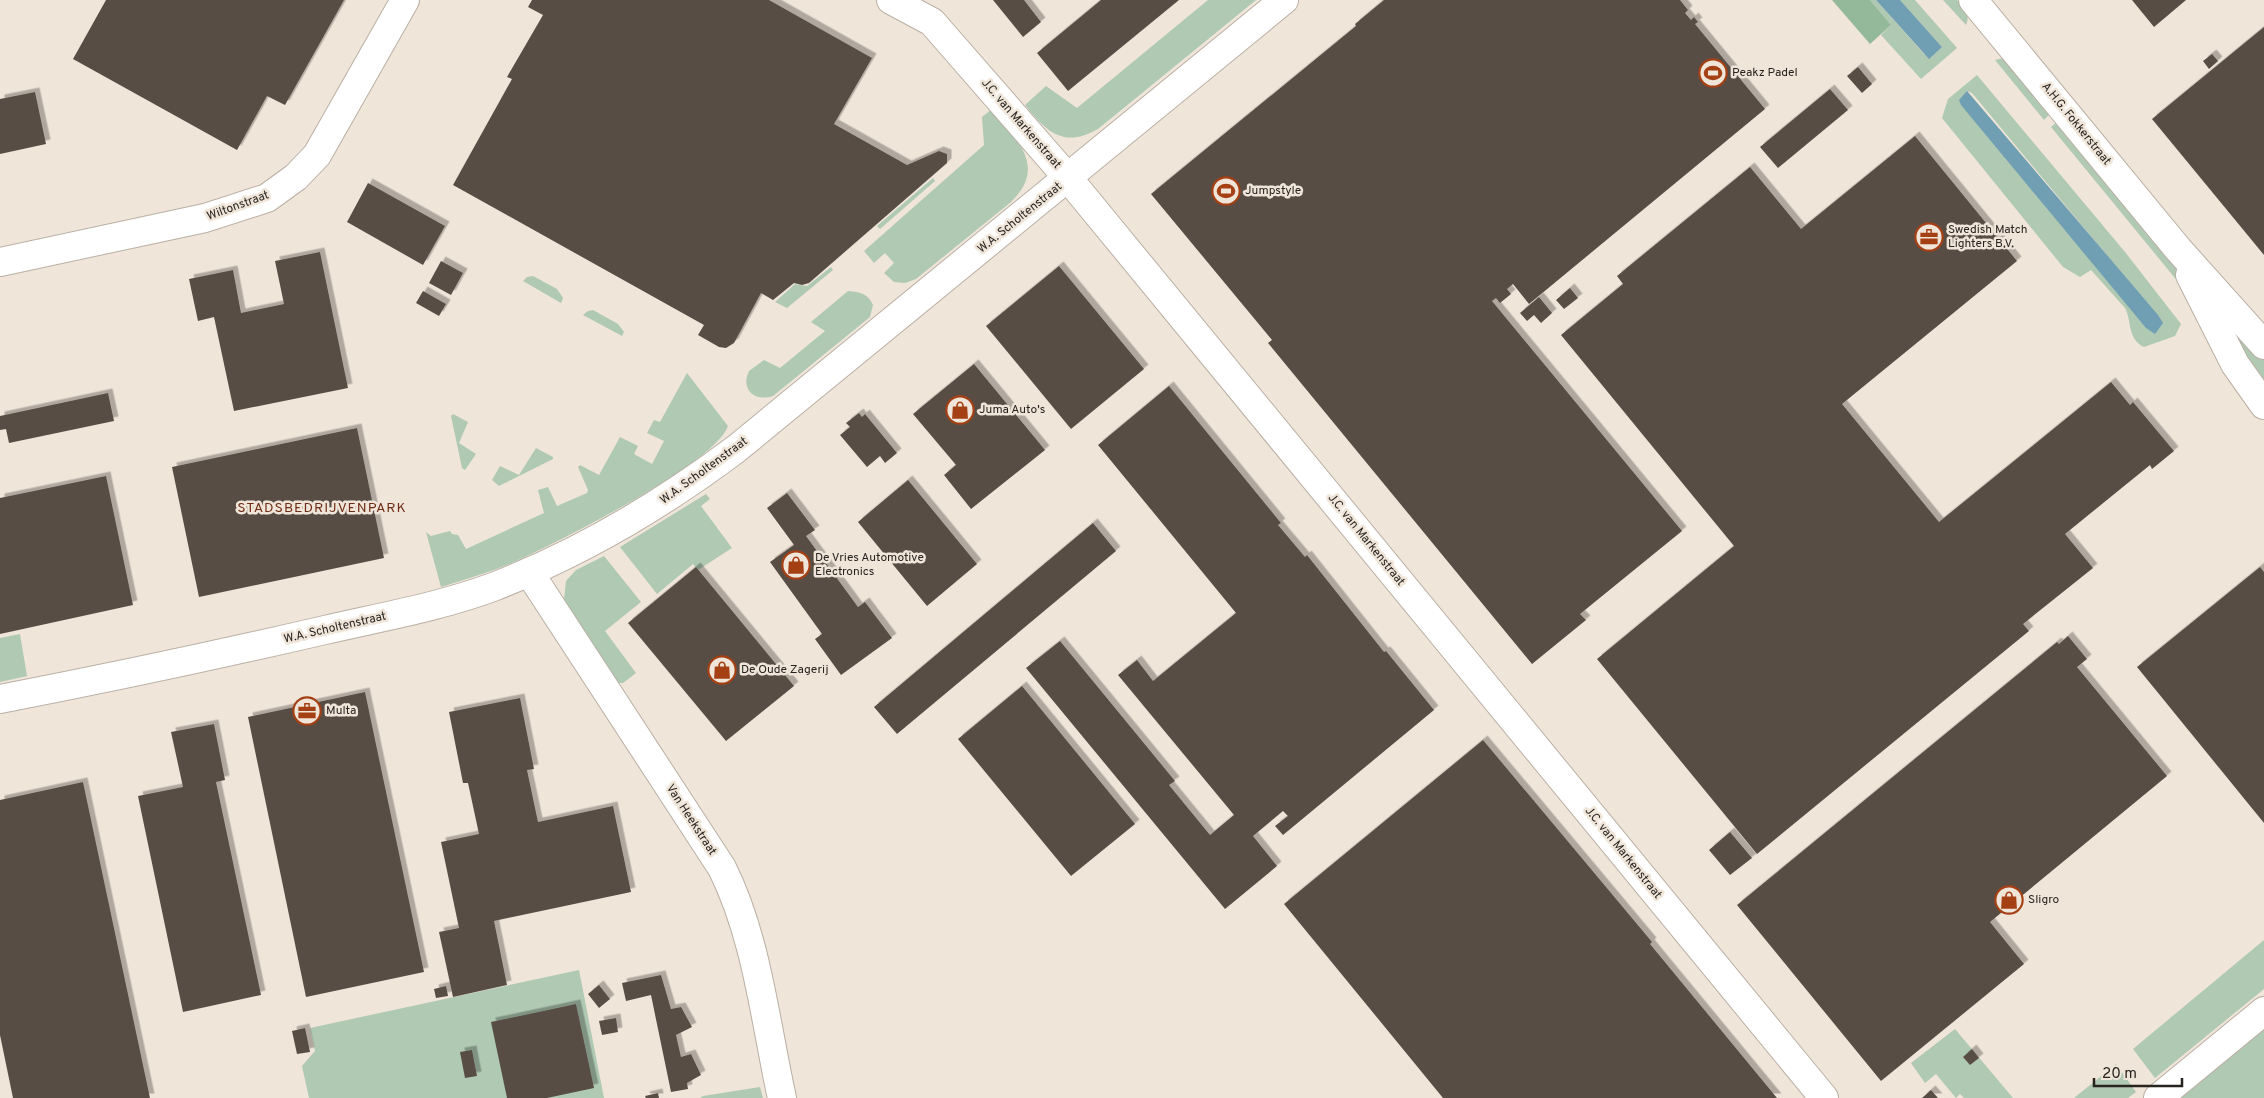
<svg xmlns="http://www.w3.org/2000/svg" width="2264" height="1098" font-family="Overpass,sans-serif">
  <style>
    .green { fill: #afc9b3; fill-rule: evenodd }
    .forest { fill: #94b89a }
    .water { fill: #709eb2 }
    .building { fill: #584e45; filter: url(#shadow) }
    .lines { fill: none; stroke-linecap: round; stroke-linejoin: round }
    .minor-casing { stroke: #baafa4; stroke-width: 30 }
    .minor { stroke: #fff; stroke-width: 28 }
    .labels { text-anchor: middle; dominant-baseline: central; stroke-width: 5; stroke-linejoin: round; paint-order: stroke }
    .poi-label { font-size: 12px; fill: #27231f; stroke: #f0e5d9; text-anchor: start }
    .street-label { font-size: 12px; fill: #27231f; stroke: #f0e5d9 }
    .neighbourhood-label { font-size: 14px; letter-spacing: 1px; fill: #6e2d14; stroke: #f0e5d9 }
  </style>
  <defs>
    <filter id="shadow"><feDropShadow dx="4.5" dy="-4.5" stdDeviation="0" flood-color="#0004"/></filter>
  </defs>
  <rect width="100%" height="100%" fill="#f0e5d9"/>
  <!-- green -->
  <g class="green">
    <path d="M 1208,0 L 1256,0 L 1098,129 C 1063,149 1046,131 1025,105 L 1046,86 L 1077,108 Z"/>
    <path d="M 1870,0 L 1876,0 L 1924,54 L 1942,47 L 1900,0 L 1915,0 L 1957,48 L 1921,79 L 1881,35 L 1891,25 Z"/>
    <path d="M 1943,0 L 1957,0 C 1964,8 1971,15 1966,25 Z"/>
    <path d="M 2004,58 L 2052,112 L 2044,120 L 1995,60 Z"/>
    <path d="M 1977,75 L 2125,252 L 2181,324 L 2175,336 L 2144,347 C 2127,339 2132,321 2125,308 L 2091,270 L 2080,277 L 2063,267 L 1942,118 L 1948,99 ZM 1967,91 L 1972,93 L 2163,323 Z"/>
    <path d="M 992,109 C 1016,139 1048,166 1011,202 L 916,279 L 905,283 L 894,282 L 884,273 L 894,263 L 885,253 L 874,263 L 864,251 L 984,145 L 982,117 Z"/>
    <path d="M 2058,121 L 2196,285 L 2193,300 L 2051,127 Z"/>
    <path d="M 933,178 L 935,181 L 880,229 L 877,226 Z"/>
    <path d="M 831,267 L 833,270 L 787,308 L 775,302 L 795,284 L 807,286 Z"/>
    <path d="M 533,276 L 557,289 L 563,298 L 561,303 L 523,281 L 527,277 Z"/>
    <path d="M 848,291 C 861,292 868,294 873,305 L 870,317 L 773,396 C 755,402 740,390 749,371 L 764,360 L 780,368 L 825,331 L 811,322 Z"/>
    <path d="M 593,310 L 618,324 L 624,332 L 622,336 L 583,315 L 588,311 Z"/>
    <path d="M 2239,338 L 2264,355 L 2264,391 L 2237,339 Z"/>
    <path d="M 687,373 L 728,426 C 715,464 554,544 514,562 C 490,572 466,579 441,587 L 426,532 L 431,536 L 450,531 L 452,534 L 458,535 L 466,549 L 544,513 L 538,490 L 548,487 L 557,506 L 587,493 L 588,490 L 578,467 L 580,465 L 599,475 L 620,437 L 638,446 L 634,454 L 652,464 L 664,441 L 647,433 L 654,420 L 660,422 Z"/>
    <path d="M 453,414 L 468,422 L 459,443 L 476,454 L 465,470 L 462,468 L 451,416 Z"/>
    <path d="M 536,448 L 553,457 L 553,459 L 499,486 L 492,480 L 500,466 L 519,475 Z"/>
    <path d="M 706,494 L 710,499 L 701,506 L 732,548 L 698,570 L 693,564 L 657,594 L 620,547 Z"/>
    <path d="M 604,556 L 641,602 L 605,631 L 636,673 L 623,683 L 616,683 L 564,600 L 566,581 L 576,570 Z"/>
    <path d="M 20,634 L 27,676 L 0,682 L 0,638 Z"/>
    <path d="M 2264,940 L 2264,989 L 2155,1078 L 2133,1049 Z"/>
    <path d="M 579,970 L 604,1098 L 309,1098 L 302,1066 L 315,1051 L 310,1028 Z"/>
    <path d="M 1955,1029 L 2013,1098 L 1964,1098 L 1960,1094 L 1956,1098 L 1936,1074 L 1925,1083 L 1911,1063 Z"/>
    <path d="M 2264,1030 L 2264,1098 L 2181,1098 Z"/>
    <path d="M 2116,1064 L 2136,1092 L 2128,1098 L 2074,1098 Z"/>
    <path d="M 760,1087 L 763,1098 L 700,1098 L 703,1096 Z"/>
  </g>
  <!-- forest -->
  <path class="forest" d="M 1832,0 L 1870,0 L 1891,25 L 1870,44 Z"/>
  <!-- water -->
  <g class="water">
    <path d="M 1876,0 L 1900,0 L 1942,47 L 1929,59 Z"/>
    <path d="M 1967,91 L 2158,315 L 2163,323 L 2155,334 L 2146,328 L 1961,105 L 1959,100 Z"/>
  </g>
  <!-- building -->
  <g class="building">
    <path d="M 106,0 L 344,0 L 285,105 L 267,96 L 237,150 L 73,59 Z"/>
    <path d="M 532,0 L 769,0 L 872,58 L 834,124 L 907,165 L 939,151 L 947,154 L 947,163 L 809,283 L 802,285 L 794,283 L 773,300 L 761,293 L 734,343 L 726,348 L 719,347 L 698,335 L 704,325 L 453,185 L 512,79 L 507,77 L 543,15 L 528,7 Z"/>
    <path d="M 993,0 L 1024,0 L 1041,22 L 1023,37 Z"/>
    <path d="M 1101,0 L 1179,0 L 1068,91 L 1037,53 Z"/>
    <path d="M 1384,0 L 1680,0 L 1688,10 L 1685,13 L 1691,20 L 1694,17 L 1698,22 L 1695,24 L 1765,109 L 1529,304 L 1513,284 L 1507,289 L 1511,294 L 1500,303 L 1496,298 L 1492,301 L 1682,531 L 1580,614 L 1586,620 L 1532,664 L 1268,343 L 1272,340 L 1151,194 L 1356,26 L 1355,24 Z"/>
    <path d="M 2132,0 L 2186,0 L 2154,27 Z"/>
    <path d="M 2264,27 L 2264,255 L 2152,119 Z"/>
    <path d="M 2212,54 L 2218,61 L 2209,69 L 2203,61 Z"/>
    <path d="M 1858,67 L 1872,84 L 1862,93 L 1847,76 Z"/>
    <path d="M 1830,89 L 1848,110 L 1778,168 L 1760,147 Z"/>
    <path d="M 35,92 L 46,144 L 0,154 L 0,99 Z"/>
    <path d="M 1915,136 L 2017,261 L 1842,404 L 1939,522 L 2111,382 L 2130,405 L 2133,402 L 2174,451 L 2152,469 L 2150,465 L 2065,534 L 2093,568 L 2023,624 L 2029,631 L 1757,854 L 1597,659 L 1734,546 L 1561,335 L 1623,284 L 1617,276 L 1750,167 L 1801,229 Z"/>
    <path d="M 368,183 L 445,226 L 423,265 L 347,222 Z"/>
    <path d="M 320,252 L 348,388 L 234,411 L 214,317 L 198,321 L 189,279 L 233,270 L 241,313 L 284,304 L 275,261 Z"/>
    <path d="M 441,261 L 463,273 L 451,295 L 429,283 Z"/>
    <path d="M 1059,266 L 1144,369 L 1071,429 L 986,326 Z"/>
    <path d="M 1570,288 L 1578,298 L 1564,309 L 1556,300 Z"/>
    <path d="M 423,291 L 446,304 L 439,316 L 416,303 Z"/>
    <path d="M 1539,297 L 1552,313 L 1541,323 L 1534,315 L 1527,321 L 1520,313 Z"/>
    <path d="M 974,364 L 1045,450 L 971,509 L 944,475 L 956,465 L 913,414 Z"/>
    <path d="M 1169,386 L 1281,523 L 1278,525 L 1305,557 L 1307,555 L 1384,652 L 1386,651 L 1434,710 L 1283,835 L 1275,826 L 1288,816 L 1283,811 L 1253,836 L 1277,866 L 1225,909 L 1026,668 L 1060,641 L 1175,781 L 1169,785 L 1210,835 L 1234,815 L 1118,675 L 1137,660 L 1153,681 L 1236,613 L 1098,445 Z"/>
    <path d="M 108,393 L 114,421 L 9,443 L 6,429 L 0,430 L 0,416 Z"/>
    <path d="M 859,413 L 862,417 L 865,414 L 897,453 L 885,463 L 880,456 L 867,467 L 840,435 L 850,427 L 846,423 Z"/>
    <path d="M 357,428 L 384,558 L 199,597 L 172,467 Z"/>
    <path d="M 106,476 L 133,605 L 0,634 L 0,498 Z"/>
    <path d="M 908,480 L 977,564 L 927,606 L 858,522 Z"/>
    <path d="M 787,493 L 815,530 L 806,536 L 858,607 L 865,602 L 892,638 L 841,675 L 815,639 L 822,634 L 770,562 L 794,545 L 767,508 Z"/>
    <path d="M 1093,523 L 1116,551 L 897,734 L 874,707 Z"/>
    <path d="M 696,567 L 794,686 L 726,741 L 628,623 Z"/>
    <path d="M 2260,567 L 2264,572 L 2264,823 L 2137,667 Z"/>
    <path d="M 2068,636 L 2087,659 L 2077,667 L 2167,776 L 1990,922 L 2024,964 L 1881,1081 L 1737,905 L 2057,642 L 2059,644 Z"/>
    <path d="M 1022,686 L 1135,824 L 1071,876 L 958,739 Z"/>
    <path d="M 365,692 L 424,972 L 306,997 L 248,717 Z"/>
    <path d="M 520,698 L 534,769 L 527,770 L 538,822 L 613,806 L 631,892 L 494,921 L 507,985 L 453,997 L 439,932 L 459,928 L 441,842 L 479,834 L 468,783 L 463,783 L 449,712 Z"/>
    <path d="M 214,724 L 225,780 L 216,782 L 261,995 L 183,1012 L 138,796 L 183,787 L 171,732 Z"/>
    <path d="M 1483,740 L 1652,942 L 1650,944 L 1777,1098 L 1443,1098 L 1284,904 Z"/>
    <path d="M 83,782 L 150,1098 L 13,1098 L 0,1035 L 0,800 Z"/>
    <path d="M 1730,832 L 1752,858 L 1730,875 L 1709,850 Z"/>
    <path d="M 661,975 L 671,1009 L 681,1007 L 692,1027 L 676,1035 L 681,1057 L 691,1054 L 701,1075 L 687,1083 L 688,1089 L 671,1092 L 651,995 L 626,1001 L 622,983 Z"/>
    <path d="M 599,985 L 610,999 L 599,1008 L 588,994 Z"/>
    <path d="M 446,986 L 448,996 L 436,998 L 434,989 Z"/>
    <path d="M 576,1004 L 594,1088 L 547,1098 L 507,1098 L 491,1022 Z"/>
    <path d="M 616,1018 L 618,1032 L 602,1035 L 599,1021 Z"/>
    <path d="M 305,1028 L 310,1052 L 297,1054 L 292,1031 Z"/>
    <path d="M 1972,1049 L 1979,1058 L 1970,1065 L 1963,1057 Z"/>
    <path d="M 472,1050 L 477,1076 L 465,1078 L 460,1052 Z"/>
    <path d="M 1931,1090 L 1938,1098 L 1922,1098 Z"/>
    <path d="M 658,1093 L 659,1098 L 646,1098 L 645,1096 Z"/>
  </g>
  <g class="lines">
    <!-- minor casing -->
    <g class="minor-casing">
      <g id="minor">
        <path d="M 891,0 L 932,22 L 1068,178 L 1824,1098"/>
        <path d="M 1973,0 L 2178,249 L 2264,345"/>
        <path d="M 0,262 L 205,218 L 267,198 L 296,177 L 317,155 L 405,0"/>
        <path d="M 2190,275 L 2235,364 L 2264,405"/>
        <path d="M 529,572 L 722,868 C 757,938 765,1021 782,1098"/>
        <path d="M 0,699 C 109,678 217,655 325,630 C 381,617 439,607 493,587 C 578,554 663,504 736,449 L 1284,0"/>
        <path d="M 2158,1098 L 2264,1011"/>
      </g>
    </g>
    <!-- minor -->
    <use href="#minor" class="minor"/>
  </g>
  <!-- icons -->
  <defs>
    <g id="stadium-ring" transform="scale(1.4375)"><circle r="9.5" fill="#f0e5d9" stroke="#a54014" stroke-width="1.5"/><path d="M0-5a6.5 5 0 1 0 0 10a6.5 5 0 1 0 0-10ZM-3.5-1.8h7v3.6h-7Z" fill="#a54014"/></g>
    <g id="office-ring" transform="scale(1.4375)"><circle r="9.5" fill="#f0e5d9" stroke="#a54014" stroke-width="1.5"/><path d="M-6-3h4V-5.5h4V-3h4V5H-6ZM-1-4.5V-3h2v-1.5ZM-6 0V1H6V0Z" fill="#a54014"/></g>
    <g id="shop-ring" transform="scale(1.4375)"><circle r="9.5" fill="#f0e5d9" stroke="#a54014" stroke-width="1.5"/><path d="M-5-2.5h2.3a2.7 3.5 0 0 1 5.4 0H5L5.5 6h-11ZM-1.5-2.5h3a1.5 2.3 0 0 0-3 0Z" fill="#a54014"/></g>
  </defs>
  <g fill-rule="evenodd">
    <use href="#stadium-ring" x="1713" y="73"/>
    <use href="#stadium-ring" x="1226" y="191"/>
    <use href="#office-ring" x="1929" y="237"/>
    <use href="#shop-ring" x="960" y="410"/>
    <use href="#shop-ring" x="796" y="565"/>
    <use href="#shop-ring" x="722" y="670"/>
    <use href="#office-ring" x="307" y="711"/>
    <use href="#shop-ring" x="2009" y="900"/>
  </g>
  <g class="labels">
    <!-- poi labels -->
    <g class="poi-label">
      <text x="1732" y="73">Peakz Padel</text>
      <text x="1245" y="191">Jumpstyle</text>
      <text x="1948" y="230">Swedish Match<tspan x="1948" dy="14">Lighters B.V.</tspan></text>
      <text x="979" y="410">Juma Auto's</text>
      <text x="815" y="558">De Vries Automotive<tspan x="815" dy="14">Electronics</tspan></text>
      <text x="741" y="670">De Oude Zagerij</text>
      <text x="326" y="711">Multa</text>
      <text x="2028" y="900">Sligro</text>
    </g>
    <!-- street labels -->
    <g class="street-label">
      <text transform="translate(1021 124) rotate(49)">J.C. van Markenstraat</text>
      <text transform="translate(2076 124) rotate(51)">A.H.G. Fokkerstraat</text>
      <text transform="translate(238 206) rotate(-20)">Wiltonstraat</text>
      <text transform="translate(1020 218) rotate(-39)">W.A. Scholtenstraat</text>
      <text transform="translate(704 471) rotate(-36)">W.A. Scholtenstraat</text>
      <text transform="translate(1366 540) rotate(51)">J.C. van Markenstraat</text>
      <text transform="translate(335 628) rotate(-13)">W.A. Scholtenstraat</text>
      <text transform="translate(691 820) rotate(57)">Van Heekstraat</text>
      <text transform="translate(1623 853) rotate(51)">J.C. van Markenstraat</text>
    </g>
    <!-- neighbourhood labels -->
    <g class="neighbourhood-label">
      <text x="322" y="508">STADSBEDRIJVENPARK</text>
    </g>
  </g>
  <!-- scale -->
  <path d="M2094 1078v8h88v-8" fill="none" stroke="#27231f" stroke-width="2.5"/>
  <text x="2102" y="1078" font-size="15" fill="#27231f" stroke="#f0e5d9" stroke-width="4" paint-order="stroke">20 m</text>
</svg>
